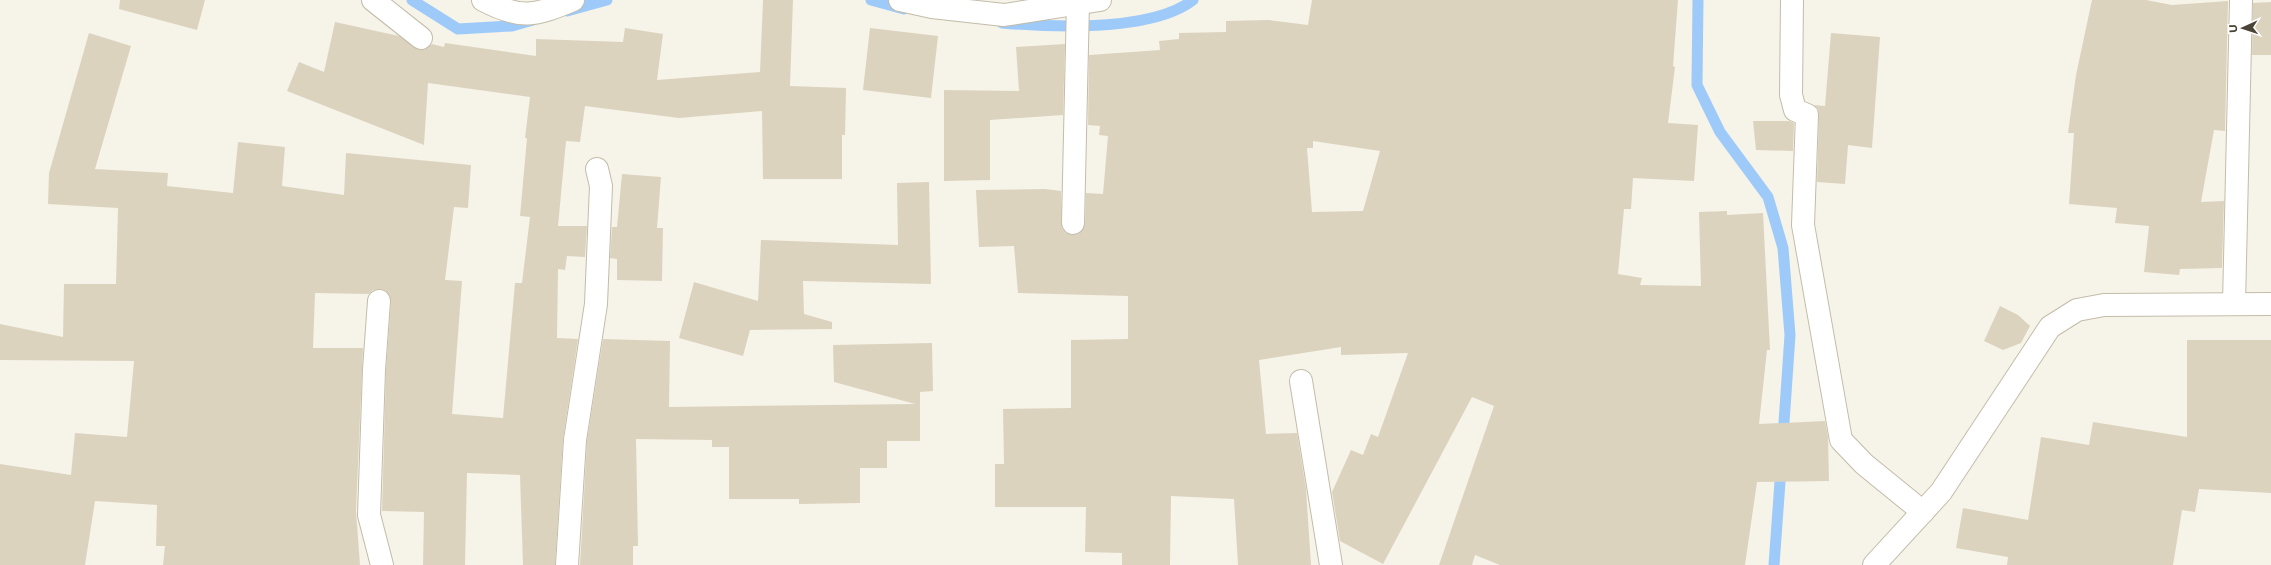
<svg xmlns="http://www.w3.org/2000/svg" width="2271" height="565" font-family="Montserrat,sans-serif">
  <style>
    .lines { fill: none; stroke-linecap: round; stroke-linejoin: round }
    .stream { stroke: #9ecaf9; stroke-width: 11 }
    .building { fill: #dcd3bf; fill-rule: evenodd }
    .minor-casing { stroke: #c3bca9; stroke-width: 24 }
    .minor { stroke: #fff; stroke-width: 22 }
  </style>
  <rect width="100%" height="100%" fill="#f6f3e8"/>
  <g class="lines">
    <!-- stream -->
    <g class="stream">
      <path d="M 412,0 L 458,29 L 512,26 L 533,20"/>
      <path d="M 871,0 L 904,9"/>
      <path d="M 1698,0 L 1697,85 L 1720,132 L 1768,197 L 1783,248 L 1790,335 L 1783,437"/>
      <path d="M 567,11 L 607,0"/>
      <path d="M 1002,23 C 1052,27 1152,32 1193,0"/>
      <path d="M 1774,565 L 1781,468"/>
    </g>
  </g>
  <!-- building -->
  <g class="building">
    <path d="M 120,0 L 205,0 L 197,30 L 119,9 Z"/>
    <path d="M 763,0 L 793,0 L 790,86 L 846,88 L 845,135 L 842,135 L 842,179 L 763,179 L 762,111 L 679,118 L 585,106 L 580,142 L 566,141 L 558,226 L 587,226 L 585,257 L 567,256 L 565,270 L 558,269 L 557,338 L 578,339 L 563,439 L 555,565 L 523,565 L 520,475 L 467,473 L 465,565 L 423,565 L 424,512 L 382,511 L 386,371 L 391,302 L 386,291 L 380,289 L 373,290 L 369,294 L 315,293 L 313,348 L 363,348 L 356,511 L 360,565 L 163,565 L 165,546 L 156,546 L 157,505 L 95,501 L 85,565 L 0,565 L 0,464 L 71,475 L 75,433 L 127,437 L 134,361 L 0,360 L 0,324 L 63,337 L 64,284 L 116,284 L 118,208 L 48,204 L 49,173 L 89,33 L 131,46 L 95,169 L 168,173 L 167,186 L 233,193 L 238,142 L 285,147 L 282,186 L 344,195 L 346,153 L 471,165 L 468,208 L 454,207 L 445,280 L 462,281 L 452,414 L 503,418 L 515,283 L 522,283 L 530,217 L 520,216 L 527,138 L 525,138 L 530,97 L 428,83 L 424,145 L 287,91 L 299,62 L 324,72 L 335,22 L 399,36 L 419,50 L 426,49 L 432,44 L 444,47 L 445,43 L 536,56 L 536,39 L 623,42 L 625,28 L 663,34 L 657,80 L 760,72 Z"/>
    <path d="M 1312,0 L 1678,0 L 1673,66 L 1675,67 L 1668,123 L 1698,125 L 1694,181 L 1633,178 L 1631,209 L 1624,209 L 1618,274 L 1642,278 L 1640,285 L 1701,286 L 1699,212 L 1727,211 L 1727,215 L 1763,213 L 1770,350 L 1767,350 L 1759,424 L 1825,421 L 1828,437 L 1829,481 L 1757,482 L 1745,565 L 1500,565 L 1475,555 L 1472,565 L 1439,565 L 1494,406 L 1472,397 L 1383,564 L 1340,541 L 1332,492 L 1351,450 L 1363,455 L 1371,434 L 1378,437 L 1408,353 L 1341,355 L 1341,347 L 1259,360 L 1266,434 L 1297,433 L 1306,489 L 1311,565 L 1238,565 L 1234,499 L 1171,496 L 1170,565 L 1122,565 L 1122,553 L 1085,552 L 1086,507 L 995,507 L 995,464 L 1004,464 L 1003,409 L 1071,408 L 1071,340 L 1128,339 L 1128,296 L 1018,293 L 1014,246 L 979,247 L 976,190 L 1045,189 L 1061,191 L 1062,229 L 1066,233 L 1072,235 L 1079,234 L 1085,224 L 1086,193 L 1103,194 L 1108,136 L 1099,135 L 1100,126 L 1088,125 L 1089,55 L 1160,50 L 1159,41 L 1179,39 L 1179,33 L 1226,32 L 1226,21 L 1269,20 L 1308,25 ZM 1313,141 L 1380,151 L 1363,211 L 1312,212 L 1307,148 L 1313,148 Z"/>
    <path d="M 2092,0 L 2146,0 L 2172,5 L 2228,1 L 2225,131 L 2214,130 L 2201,202 L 2224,201 L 2222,268 L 2180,269 L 2179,275 L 2144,272 L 2149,226 L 2115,223 L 2117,208 L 2069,204 L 2074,133 L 2068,133 L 2076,75 Z"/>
    <path d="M 2271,2 L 2271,55 L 2252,55 L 2253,3 Z"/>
    <path d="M 870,28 L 938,36 L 931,98 L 863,90 Z"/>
    <path d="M 1831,33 L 1880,37 L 1872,148 L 1848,145 L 1845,184 L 1817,182 L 1819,115 L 1818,109 L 1814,105 L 1825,106 Z"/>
    <path d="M 1065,44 L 1063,115 L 990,120 L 990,180 L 944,181 L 944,90 L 1019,91 L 1016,47 Z"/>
    <path d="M 1753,121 L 1789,121 L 1794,123 L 1793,151 L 1756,150 Z"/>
    <path d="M 622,174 L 661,177 L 657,228 L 663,228 L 662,281 L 617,280 L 617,259 L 610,258 L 612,227 L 617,227 Z"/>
    <path d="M 929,182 L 931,284 L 803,281 L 804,314 L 832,322 L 832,329 L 750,330 L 743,356 L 679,338 L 694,282 L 758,301 L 761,240 L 898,245 L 897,183 Z"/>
    <path d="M 2000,306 L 2018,315 L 2030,326 L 2021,343 L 2003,350 L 1984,341 Z"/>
    <path d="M 603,339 L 670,341 L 669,407 L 915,404 L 834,382 L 833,345 L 932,343 L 933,391 L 920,392 L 920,441 L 887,441 L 887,468 L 860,468 L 860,503 L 799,504 L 799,499 L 729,499 L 729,447 L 712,447 L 712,440 L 636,439 L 638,546 L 633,546 L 633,565 L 580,565 L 587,441 Z"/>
    <path d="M 2187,340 L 2271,340 L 2271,493 L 2199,489 L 2195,512 L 2182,510 L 2173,565 L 2007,565 L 2008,557 L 1956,548 L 1963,508 L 2028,520 L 2041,437 L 2089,445 L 2093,422 L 2187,437 Z"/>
  </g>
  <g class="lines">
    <!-- minor casing -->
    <g class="minor-casing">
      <g id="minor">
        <path d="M 373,0 L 421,38"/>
        <path d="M 483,0 C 521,20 535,16 573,0"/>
        <path d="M 900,0 L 932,7 L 1004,15 L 1100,0"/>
        <path d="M 1792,0 L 1791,95 L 1795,110 L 1807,115 L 1803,225 L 1841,440 L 1864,464 L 1923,512"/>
        <path d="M 1073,223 L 1078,2"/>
        <path d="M 379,301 L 374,370 L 369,515 L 382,565"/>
        <path d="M 2234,304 L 2241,0"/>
        <path d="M 1301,381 L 1331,565"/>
        <path d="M 567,565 L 575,440 L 596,304 L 601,186 L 597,169"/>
        <path d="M 1874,565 L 1941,492 L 2050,327 L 2077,310 L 2104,305 L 2271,304"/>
      </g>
    </g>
    <!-- minor -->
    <use href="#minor" class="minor"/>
  </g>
  <!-- north arrow -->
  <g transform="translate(2243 28) rotate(267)" stroke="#ffffff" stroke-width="3" paint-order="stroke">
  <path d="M0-3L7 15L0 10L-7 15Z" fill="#4a4436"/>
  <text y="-6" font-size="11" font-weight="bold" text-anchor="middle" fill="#4a4436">U</text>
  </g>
</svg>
